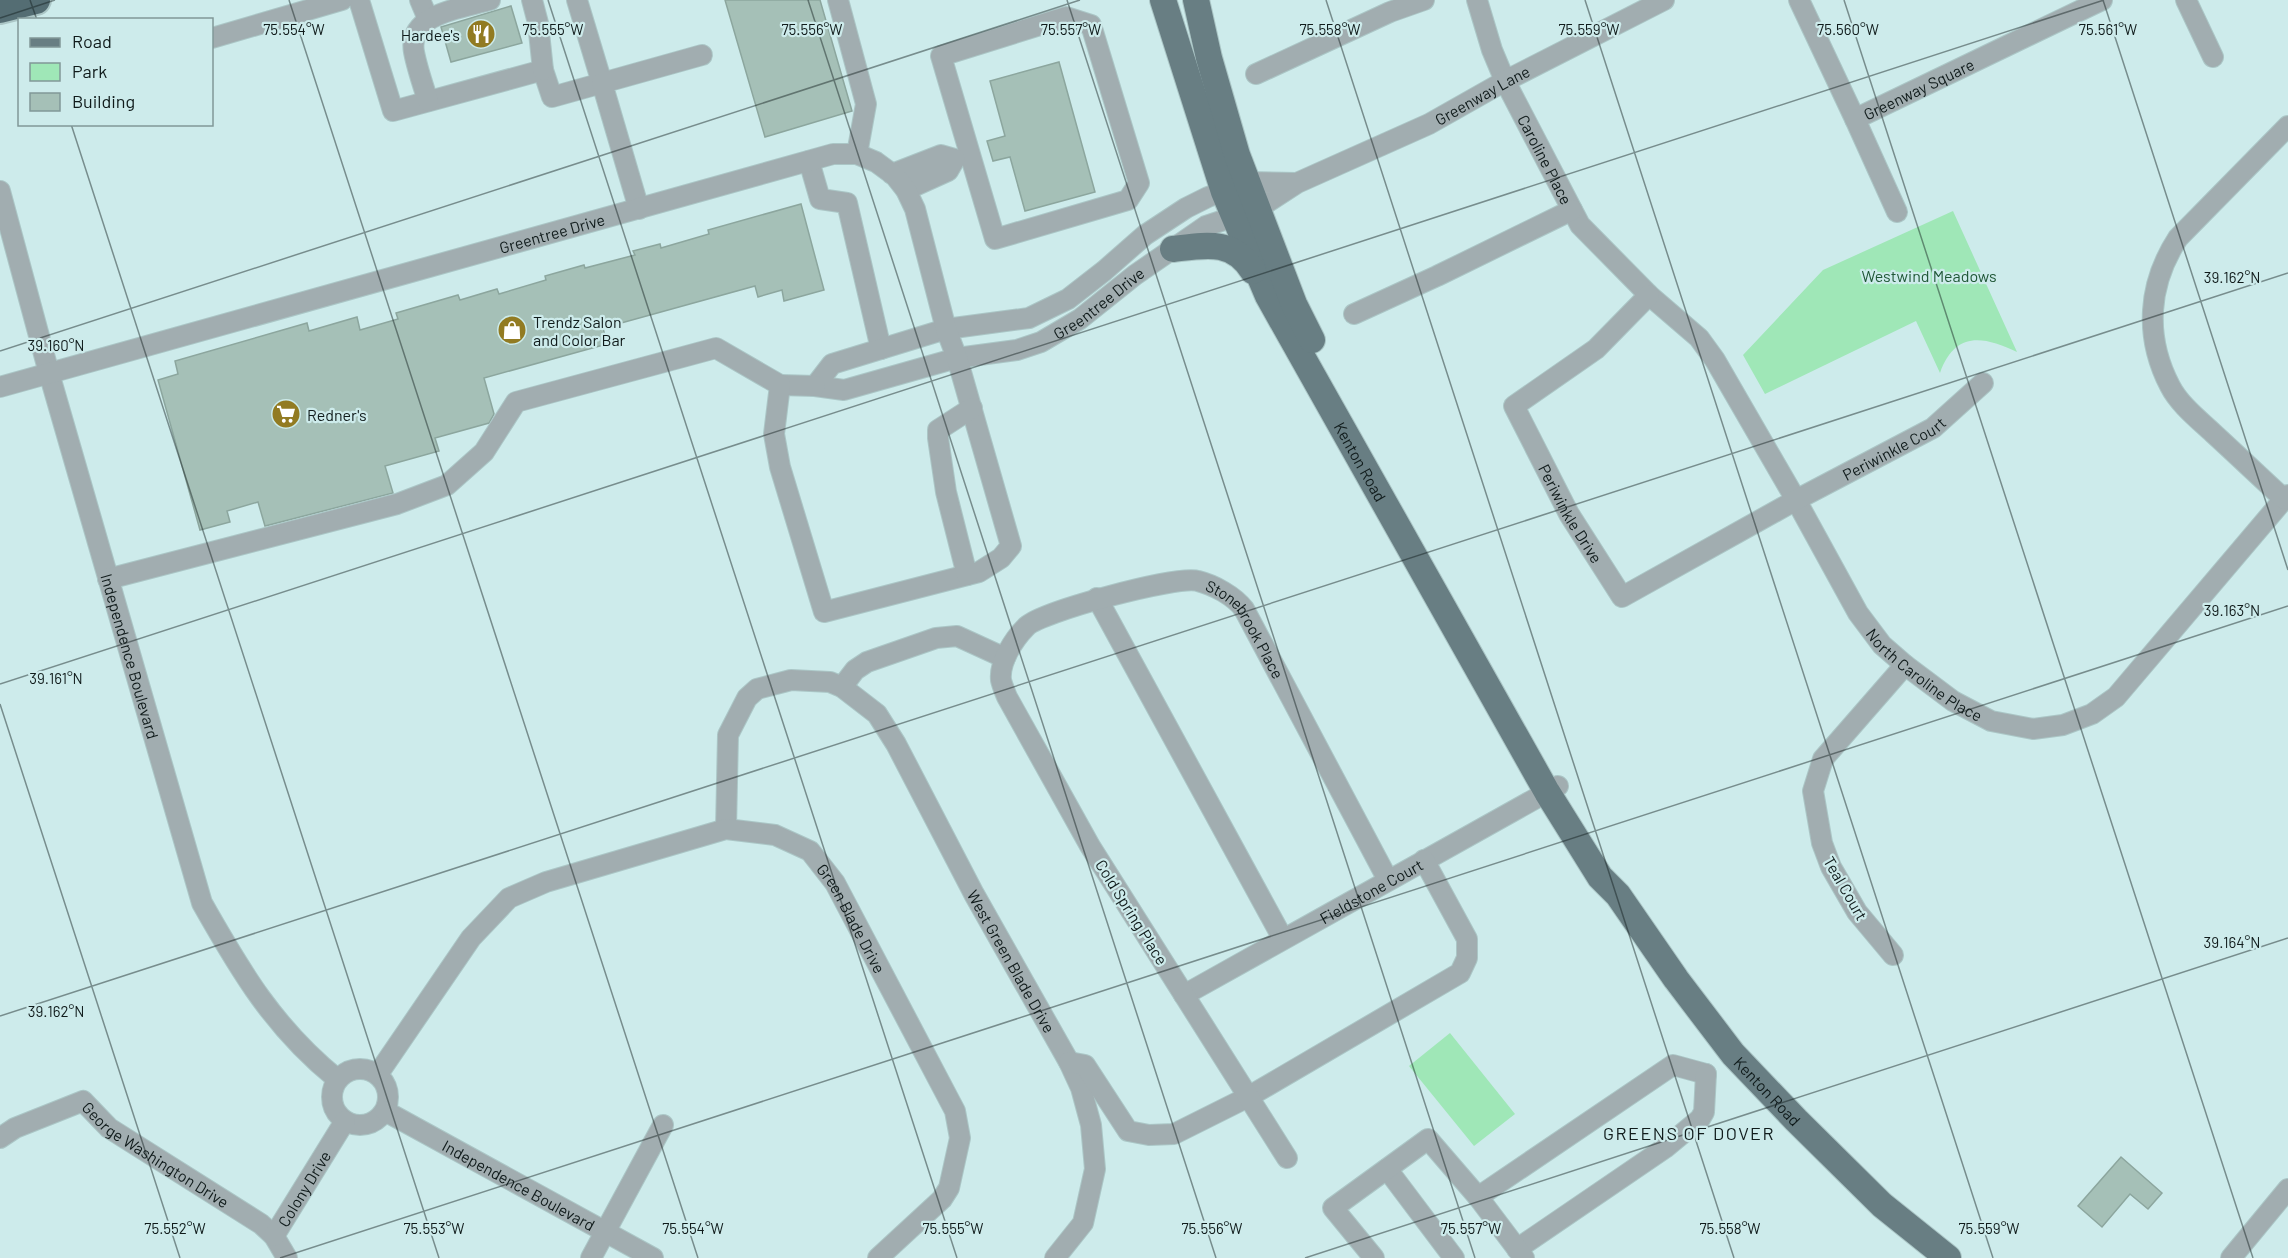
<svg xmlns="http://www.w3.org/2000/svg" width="2288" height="1258" font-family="Barlow,sans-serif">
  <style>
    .green { fill: #9fe7b7 }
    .building { fill: #a5c0b7; stroke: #8ca69e; stroke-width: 1.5 }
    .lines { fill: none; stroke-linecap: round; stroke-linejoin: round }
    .minor-casing { stroke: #abc6c6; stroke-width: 22 }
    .major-casing { stroke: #abc6c6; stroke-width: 28 }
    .highway-casing { stroke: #abc6c6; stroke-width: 32 }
    .minor { stroke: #a1adb0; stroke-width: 20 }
    .major { stroke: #687e83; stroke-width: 26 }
    .highway { stroke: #546d73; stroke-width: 28 }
    .ticks { fill: none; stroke: #101b1b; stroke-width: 1.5; stroke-opacity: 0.45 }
    .labels { text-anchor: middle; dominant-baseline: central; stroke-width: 4.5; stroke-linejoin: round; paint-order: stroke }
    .poi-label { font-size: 16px; fill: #101b1b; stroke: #cdebeb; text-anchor: start }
    .street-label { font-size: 16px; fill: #101b1b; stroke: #cdebeb }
    .park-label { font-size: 16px; fill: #1f5736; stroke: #cdebeb }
    .neighbourhood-label { font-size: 18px; letter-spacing: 1.5px; fill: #101b1b; stroke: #cdebeb }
    .ticks-label { font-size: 15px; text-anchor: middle; fill: #101b1b; stroke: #cdebeb; stroke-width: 4.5; stroke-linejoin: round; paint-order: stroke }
  </style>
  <rect width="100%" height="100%" fill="#cdebeb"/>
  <!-- green -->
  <g class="green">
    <path d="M 1953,211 L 2017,352 C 1983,336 1955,331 1940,373 L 1916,321 L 1765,394 L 1743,355 L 1823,270 Z"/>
    <path d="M 1450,1033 L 1515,1114 L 1474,1146 L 1409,1066 Z"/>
  </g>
  <!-- building -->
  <g class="building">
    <path d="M 725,0 L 820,0 L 852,111 L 765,137 Z"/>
    <path d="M 511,6 L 522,43 L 451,62 L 441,27 Z"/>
    <path d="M 1059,62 L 1095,192 L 1025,211 L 1010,157 L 993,161 L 987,141 L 1005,136 L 990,81 Z"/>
    <path d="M 801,204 L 824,290 L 784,301 L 782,290 L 758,297 L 755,286 L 603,328 L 607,344 L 484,378 L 494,414 L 489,423 L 435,438 L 439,451 L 385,466 L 393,493 L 265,526 L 258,502 L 227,511 L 230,522 L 200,530 L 158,380 L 178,374 L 175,361 L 307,323 L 309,331 L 357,317 L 360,330 L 398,319 L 396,313 L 458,295 L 460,300 L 497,289 L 499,294 L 546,280 L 545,276 L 584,265 L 585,268 L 635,255 L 633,251 L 660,244 L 661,248 L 709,234 L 708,230 Z"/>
    <path d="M 2121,1157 L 2162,1193 L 2148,1209 L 2130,1194 L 2102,1227 L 2078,1206 Z"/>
  </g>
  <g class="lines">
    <!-- minor casing -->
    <g class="minor-casing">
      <g id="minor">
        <path d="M 359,0 L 393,111 L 543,70 L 552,97 L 602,83 L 577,0"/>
        <path d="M 420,0 L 428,19"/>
        <path d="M 532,0 L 538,23 L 543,70"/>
        <path d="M 838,0 L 866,104 L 857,154"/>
        <path id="s1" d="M 1477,0 L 1492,50 L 1505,81 L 1580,225 L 1649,295 L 1699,338 L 1715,360 L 1796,500 L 1858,613 L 1882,645 L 1905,665 L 1953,701 L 1991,721 L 2033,729 L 2063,725 L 2092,714 L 2116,697 L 2284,499"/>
        <path id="s2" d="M 1799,0 L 1855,119 L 2102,0"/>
        <path d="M 2186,0 L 2213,57"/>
        <path d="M 1066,17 L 1091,25 L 1139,183 L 1128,200 L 995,239 L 941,56 Z"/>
        <path d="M 212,38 L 342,0"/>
        <path d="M 1256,74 L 1390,12 L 1424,0"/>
        <path d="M 428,101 C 423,85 417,68 414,52 C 407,13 463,8 490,0"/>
        <path d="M 1855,119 L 1897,212"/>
        <path d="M 2288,126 L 2178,238 C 2148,284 2144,336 2170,386 C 2179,404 2198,419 2213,433 C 2237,455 2260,477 2284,499 L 2288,495"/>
        <path d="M 809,161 L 820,199 L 847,203 L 881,349"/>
        <path d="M 892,174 L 941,155 L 955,159 L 948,171 L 906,190"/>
        <path id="s3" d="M 1297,183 L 1248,182 L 1208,197 L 1186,208 L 1145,235 L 1104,271 L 1068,299 L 1029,318 L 946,329 L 832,364 L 815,386 L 844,390 L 957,358 L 1017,350 L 1041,342 L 1080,319 L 1135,275 L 1206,226 L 1257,209 L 1297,183 L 1429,124 L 1505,81 L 1664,0"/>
        <path id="s4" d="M 0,191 L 49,373 L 202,903 C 241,972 274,1028 337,1079"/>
        <path d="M 639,209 L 602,83 L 702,55"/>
        <path id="s5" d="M 1649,295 L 1596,349 L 1514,406 L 1569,514 L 1622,597 L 1796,500 L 1933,428 L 1983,383"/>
        <path d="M 1354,314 L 1437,276 L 1572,210"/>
        <path d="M 780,385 L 815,386"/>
        <path id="s6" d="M 0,387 L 833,154 L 857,154 L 876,162 L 895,176 L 906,190 L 915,209 L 946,329 L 957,358 L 1011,546 L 1001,558 L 979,572 L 824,612 L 780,467 L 774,434 L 780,385 L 716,348 L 516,402 L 484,452 L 447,485 L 397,504 L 108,579"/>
        <path d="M 967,575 L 946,492 L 938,438 L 938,430 L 972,408"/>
        <path d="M 1097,598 L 1283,939"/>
        <path d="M 842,687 L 855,670 L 867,662 L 936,638 L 957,636 L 1005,658"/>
        <path id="s7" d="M 726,829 L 728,735 L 747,698 L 757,689 L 791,680 L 830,682 L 842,687 L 877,714 L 896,744 L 974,894 L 1069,1062 L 1081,1088 L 1091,1125 L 1095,1169 L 1083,1223 L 1055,1258"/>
        <path d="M 1893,955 L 1857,912 L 1831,867 L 1822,843 L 1813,791 L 1823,759 L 1905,665"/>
        <path id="s8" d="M 1184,995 L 1558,786"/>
        <path d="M 1069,1062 L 1085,1065 L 1128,1131 L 1149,1135 L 1174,1134 L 1248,1097 L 1460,973 L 1467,958 L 1467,939 L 1424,860"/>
        <circle cx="360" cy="1097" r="28"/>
        <path id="s9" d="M 378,1074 L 471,938 L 509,898 L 546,882 L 726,829 L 775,835 L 810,851 L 835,883 L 955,1111 L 960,1138 L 949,1188 L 942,1199 L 878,1258"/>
        <path id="s10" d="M 385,1111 L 653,1258"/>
        <path id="s11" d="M 0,1138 L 15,1128 L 83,1101 L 109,1128 L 261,1224 L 274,1236 L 287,1258"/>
        <path id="s12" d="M 1287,1158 L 1090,846 L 1007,697 C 1005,692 1002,685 1001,680 C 999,662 1014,639 1026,627 C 1039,612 1178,575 1198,581 C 1214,585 1234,596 1244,609 L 1388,880"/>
        <path d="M 1387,1169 L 1454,1258"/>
        <path d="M 1478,1197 L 1673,1065 L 1706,1074"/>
        <path id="s13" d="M 274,1236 L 345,1121"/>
        <path d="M 1517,1249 L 1665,1148 L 1700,1119 L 1704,1112 L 1706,1074"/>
        <path d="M 591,1258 L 663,1125"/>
        <path d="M 1374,1258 L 1333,1208 L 1428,1139 L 1478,1197 L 1524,1258"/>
        <path d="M 2231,1258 L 2288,1189"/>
      </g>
    </g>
    <!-- major casing -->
    <g class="major-casing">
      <g id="major">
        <path id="s14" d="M 1163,0 L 1224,192 L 1268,296 L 1547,792 L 1600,877 L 1618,895 L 1676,979 L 1733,1054 L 1796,1120 L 1882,1205 L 1948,1258"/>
        <path d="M 1196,0 L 1209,58 L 1237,155 L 1294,304 L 1312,340"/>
        <path d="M 1173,249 C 1206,245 1233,239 1253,271"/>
      </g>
    </g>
    <!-- highway casing -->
    <g class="highway-casing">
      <path id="highway" d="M 0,9 L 36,0"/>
    </g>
    <!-- minor -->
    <use href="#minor" class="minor"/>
    <!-- major -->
    <use href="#major" class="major"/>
    <!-- highway -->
    <use href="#highway" class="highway"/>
  </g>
  <!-- ticks -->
  <path class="ticks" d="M 30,0 L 37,20M 289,0 L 698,1258M 548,0 L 957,1258M 808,0 L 1216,1258M 1067,0 L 1475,1258M 1326,0 L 1734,1258M 1585,0 L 1993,1258M 1844,0 L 2253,1258M 2103,0 L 2288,570M 0,18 L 55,0M 71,124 L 439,1258M 0,351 L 1080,0M 0,684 L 2104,0M 0,704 L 180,1258M 0,1016 L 2288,273M 280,1258 L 2288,606M 1305,1258 L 2288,938"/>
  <!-- icons -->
  <defs>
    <g id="restaurant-disc" transform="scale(1.5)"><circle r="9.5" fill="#927b22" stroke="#cdebeb"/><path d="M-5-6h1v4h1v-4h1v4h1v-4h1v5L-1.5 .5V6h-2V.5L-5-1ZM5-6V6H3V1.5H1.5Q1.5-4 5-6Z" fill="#fff"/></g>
    <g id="shop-disc" transform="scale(1.5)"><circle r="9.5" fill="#927b22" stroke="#cdebeb"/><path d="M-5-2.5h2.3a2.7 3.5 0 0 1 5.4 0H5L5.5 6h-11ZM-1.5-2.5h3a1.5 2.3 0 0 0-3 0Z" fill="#fff"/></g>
    <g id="supermarket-disc" transform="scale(1.5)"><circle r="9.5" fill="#927b22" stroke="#cdebeb"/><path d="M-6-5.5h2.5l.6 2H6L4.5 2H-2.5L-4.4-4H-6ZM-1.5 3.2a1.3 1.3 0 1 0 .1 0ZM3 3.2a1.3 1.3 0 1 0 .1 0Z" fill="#fff"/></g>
  </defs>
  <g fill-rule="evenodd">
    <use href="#restaurant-disc" x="481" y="34"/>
    <use href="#shop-disc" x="512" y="330"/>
    <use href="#supermarket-disc" x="286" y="414"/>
  </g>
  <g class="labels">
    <!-- poi labels -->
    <g class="poi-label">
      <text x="460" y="34" text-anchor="end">Hardee's</text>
      <text x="533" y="321">Trendz Salon<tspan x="533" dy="18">and Color Bar</tspan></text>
      <text x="307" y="414">Redner's</text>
    </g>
    <!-- street labels -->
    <g class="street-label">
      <text stroke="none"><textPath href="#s2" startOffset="202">Greenway Square</textPath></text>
      <text stroke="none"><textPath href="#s3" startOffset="1281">Greenway Lane</textPath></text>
      <text stroke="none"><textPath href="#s1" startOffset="174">Caroline Place</textPath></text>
      <text stroke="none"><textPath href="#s6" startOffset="573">Greentree Drive</textPath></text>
      <text stroke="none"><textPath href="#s3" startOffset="842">Greentree Drive</textPath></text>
      <text stroke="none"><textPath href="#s5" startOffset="705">Periwinkle Court</textPath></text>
      <text stroke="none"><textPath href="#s14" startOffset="504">Kenton Road</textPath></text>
      <text stroke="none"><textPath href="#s5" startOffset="297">Periwinkle Drive</textPath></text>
      <text stroke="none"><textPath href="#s12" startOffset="868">Stonebrook Place</textPath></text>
      <text stroke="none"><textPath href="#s4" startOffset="483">Independence Boulevard</textPath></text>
      <text stroke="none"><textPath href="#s1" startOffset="822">North Caroline Place</textPath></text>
      <text transform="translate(1846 888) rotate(60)">Teal Court</text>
      <text stroke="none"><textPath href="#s8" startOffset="214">Fieldstone Court</textPath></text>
      <text transform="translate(1132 912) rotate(58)">Cold Spring Place</text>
      <text stroke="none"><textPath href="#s9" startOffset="615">Green Blade Drive</textPath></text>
      <text stroke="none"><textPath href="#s7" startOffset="562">West Green Blade Drive</textPath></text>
      <text stroke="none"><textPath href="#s14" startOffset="1256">Kenton Road</textPath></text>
      <text stroke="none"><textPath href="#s11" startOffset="182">George Washington Drive</textPath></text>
      <text stroke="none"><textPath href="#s10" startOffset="153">Independence Boulevard</textPath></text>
      <text stroke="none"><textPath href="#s13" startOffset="56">Colony Drive</textPath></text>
    </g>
    <!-- park labels -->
    <g class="park-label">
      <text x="1929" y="275">Westwind Meadows</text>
    </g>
    <!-- neighbourhood labels -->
    <g class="neighbourhood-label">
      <text x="1689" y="1133">GREENS OF DOVER</text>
    </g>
  </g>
  <g class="ticks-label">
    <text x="294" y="35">75.554°W</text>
    <text x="553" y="35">75.555°W</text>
    <text x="812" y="35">75.556°W</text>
    <text x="1071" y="35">75.557°W</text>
    <text x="1330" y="35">75.558°W</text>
    <text x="1589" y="35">75.559°W</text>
    <text x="1848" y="35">75.560°W</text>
    <text x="2108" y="35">75.561°W</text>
    <text x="2232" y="283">39.162°N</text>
    <text x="56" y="351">39.160°N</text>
    <text x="2232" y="616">39.163°N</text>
    <text x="56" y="684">39.161°N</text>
    <text x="2232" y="948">39.164°N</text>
    <text x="56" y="1017">39.162°N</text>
    <text x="1730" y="1234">75.558°W</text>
    <text x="175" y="1234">75.552°W</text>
    <text x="434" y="1234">75.553°W</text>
    <text x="693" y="1234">75.554°W</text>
    <text x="953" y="1234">75.555°W</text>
    <text x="1212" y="1234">75.556°W</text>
    <text x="1471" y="1234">75.557°W</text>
    <text x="1989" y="1234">75.559°W</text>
  </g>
  <!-- legend -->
  <rect x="18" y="18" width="195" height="108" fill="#cdebeb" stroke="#819898" stroke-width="1.5"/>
  <rect x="30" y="38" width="30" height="9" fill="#687e83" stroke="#819898" stroke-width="1.5"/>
  <text x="72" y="48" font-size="18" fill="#101b1b">Road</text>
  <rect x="30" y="63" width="30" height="18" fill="#9fe7b7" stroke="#819898" stroke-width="1.5"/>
  <text x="72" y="78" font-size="18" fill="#101b1b">Park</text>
  <rect x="30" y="93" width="30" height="18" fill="#a5c0b7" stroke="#819898" stroke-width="1.5"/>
  <text x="72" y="108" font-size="18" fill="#101b1b">Building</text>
</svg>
